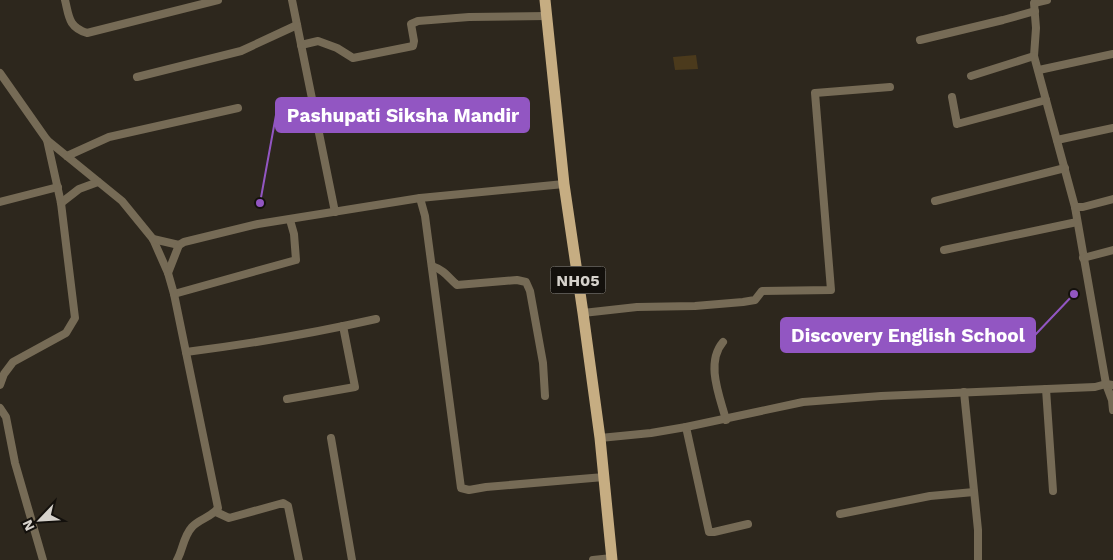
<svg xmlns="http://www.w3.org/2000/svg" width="1113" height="560" font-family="'Work Sans',sans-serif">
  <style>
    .green { fill: #4b3a1c }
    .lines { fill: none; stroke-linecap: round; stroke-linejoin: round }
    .street { stroke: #766b56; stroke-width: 8 }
    .primary { stroke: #c6ad82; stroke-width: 11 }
    .labels { text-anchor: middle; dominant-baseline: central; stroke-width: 4.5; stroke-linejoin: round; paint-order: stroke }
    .shield { fill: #13100c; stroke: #9c9892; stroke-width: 1 }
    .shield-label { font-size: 16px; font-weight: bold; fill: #d6d2cc }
    .leader { fill: none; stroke: #9256c2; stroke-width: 2 }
    .callout-dot { fill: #9256c2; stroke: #13100c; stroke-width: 2 }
    .callout { fill: #9256c2; stroke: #9256c2; stroke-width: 2 }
    .callout-label { font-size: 19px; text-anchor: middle; font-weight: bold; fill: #fff }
  </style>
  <rect width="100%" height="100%" fill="#2d271d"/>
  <!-- green -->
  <path class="green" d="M 696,55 L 698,69 L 675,70 L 673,57 Z"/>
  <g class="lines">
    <!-- street -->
    <g class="street">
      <path d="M 65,0 C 69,16 68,27 87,33 L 218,0"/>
      <path d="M 292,0 L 335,212"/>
      <path d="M 1047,0 L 1034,3 L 1036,28 L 1034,56 L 1075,207 L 1106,384 L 1112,400 L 1113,410"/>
      <path d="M 920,40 L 1003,20 L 1035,11"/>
      <path d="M 301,45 L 318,41 L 337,48 L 353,58 L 413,46 L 414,41 L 411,24 L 418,21 L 469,17 L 547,16"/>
      <path d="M 1039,70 L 1113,54"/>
      <path d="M 0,73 L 47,140 L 122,201 L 153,239 L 168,273"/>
      <path d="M 971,76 L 1034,56"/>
      <path d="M 137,77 L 241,51 L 297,25"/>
      <path d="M 952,97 L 957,124 L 1046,100"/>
      <path d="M 1057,140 L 1113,128"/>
      <path d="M 67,156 L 109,137 L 238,108"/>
      <path d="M 420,198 L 425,216 L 461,488 L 469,490 L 486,487 L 604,477"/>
      <path d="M 935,201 L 1065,168"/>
      <path d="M 0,202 L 58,187"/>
      <path d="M 61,203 L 79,189 L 98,182"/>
      <path d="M 1075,207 L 1083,207 L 1113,199"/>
      <path d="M 153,239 L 179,245"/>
      <path d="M 944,250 L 1077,222"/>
      <path d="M 1083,258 L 1113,250"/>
      <path d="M 432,266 C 444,270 448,277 457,285 L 517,280 L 526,282 L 530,291 L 543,363 L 545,396"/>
      <path d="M 174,294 L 296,260 L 294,234 L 290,220"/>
      <path d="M 583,313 L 637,307 L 695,306 L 743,302 L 755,300 L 762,291 L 831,290 L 815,93 L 890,87"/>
      <path d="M 723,342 C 705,363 720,397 726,420"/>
      <path d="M 186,352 C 250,344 314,333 376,319"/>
      <path d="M 0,385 L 4,374 L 13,362 L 66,333 L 75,318 L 61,203 L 47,140"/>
      <path d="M 1046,389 L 1053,491"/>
      <path d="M 964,392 L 978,530 L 978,560"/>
      <path d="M 287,399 L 355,387 L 343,326"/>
      <path d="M 0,408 L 6,417 L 15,463 L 43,560"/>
      <path d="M 686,427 L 709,532 L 714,532 L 748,524"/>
      <path d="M 331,438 L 352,560"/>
      <path d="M 600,438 L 651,433 L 686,427 L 803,402 L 881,396 L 1095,387 L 1106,384 L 1113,385"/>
      <path d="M 216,512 L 229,518 L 283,503 L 288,506 L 299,560"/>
      <path d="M 840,514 L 930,496 L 974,492"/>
      <path d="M 177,560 C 183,550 183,537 192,527 C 199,519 212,517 218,508 L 174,294 L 168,273 L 179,245 L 184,242 L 258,224 L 420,198 L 564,184"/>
      <path d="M 593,560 L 612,558"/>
    </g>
    <!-- primary -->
    <path class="primary" d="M 545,0 L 564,184 L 583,313 L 600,438 L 612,560"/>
  </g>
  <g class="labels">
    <!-- shield labels -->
    <rect class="shield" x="550.5" y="266.5" width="55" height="27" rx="4"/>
    <g class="shield-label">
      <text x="578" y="280">NH05</text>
    </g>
  </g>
  <!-- callouts -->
  <path class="leader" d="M260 203L276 115M1074 294L1035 335"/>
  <g class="callout-dot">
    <circle cx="260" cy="203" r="5"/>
    <circle cx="1074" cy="294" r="5"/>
  </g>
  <g class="callout">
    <rect x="276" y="98" width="253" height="34" rx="5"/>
    <rect x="781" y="318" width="254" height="34" rx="5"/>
  </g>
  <g class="callout-label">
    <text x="403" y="122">Pashupati Siksha Mandir</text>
    <text x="908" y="342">Discovery English School</text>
  </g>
  <!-- north arrow -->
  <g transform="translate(40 520) rotate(245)" stroke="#13100c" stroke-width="4" paint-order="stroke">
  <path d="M0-4L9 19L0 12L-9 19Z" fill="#d6d2cc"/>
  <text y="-8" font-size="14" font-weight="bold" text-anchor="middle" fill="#d6d2cc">N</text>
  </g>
</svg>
